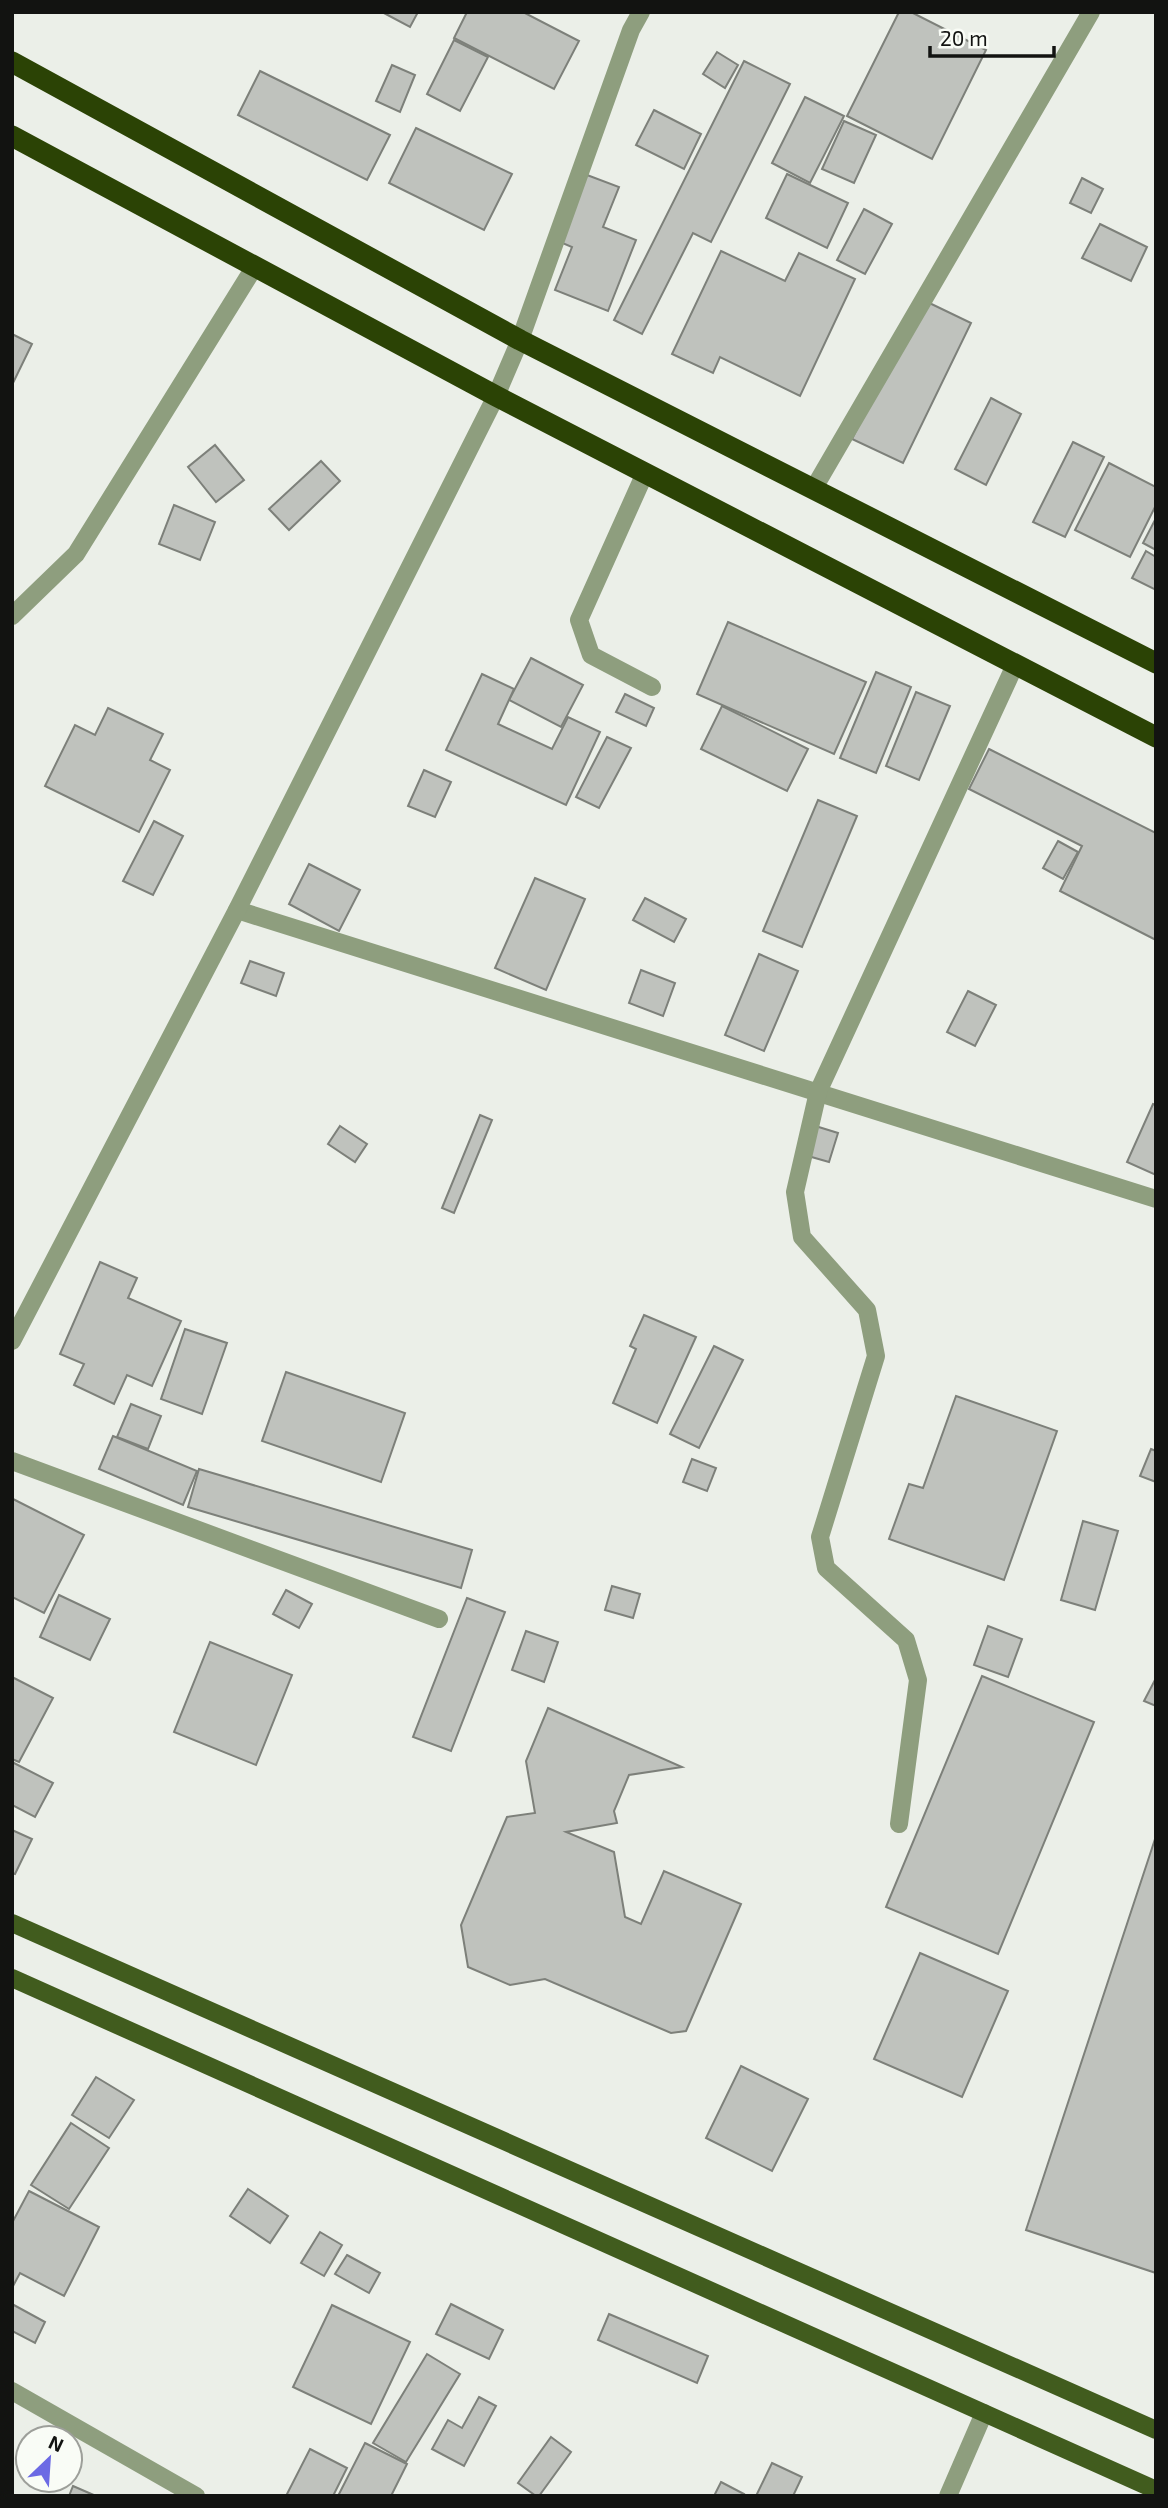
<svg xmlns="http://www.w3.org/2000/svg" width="1168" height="2508" font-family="'Exo 2',sans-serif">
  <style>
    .building { fill: #bfc2bd; stroke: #7d807a; stroke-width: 2 }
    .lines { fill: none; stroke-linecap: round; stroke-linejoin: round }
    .minor { stroke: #8e9e7e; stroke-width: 18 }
    .major { stroke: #415c1e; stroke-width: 18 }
    .highway { stroke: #2b4305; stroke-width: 21 }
  </style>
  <rect width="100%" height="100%" fill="#ebefe8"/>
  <!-- building -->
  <g class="building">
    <path d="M 382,12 L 418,12 L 410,27 Z"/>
    <path d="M 467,12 L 523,12 L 579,41 L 554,89 L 454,38 Z"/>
    <path d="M 899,12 L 911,12 L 986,50 L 932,159 L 847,116 Z"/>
    <path d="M 454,40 L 488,57 L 460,111 L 427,94 Z"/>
    <path d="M 717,52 L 738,65 L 725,88 L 703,74 Z"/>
    <path d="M 744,61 L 790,84 L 711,242 L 693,233 L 642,334 L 614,320 Z"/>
    <path d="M 392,65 L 415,75 L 400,112 L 376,101 Z"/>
    <path d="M 260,71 L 390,135 L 367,180 L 238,115 Z"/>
    <path d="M 805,97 L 844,116 L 810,183 L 772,163 Z"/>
    <path d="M 654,110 L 701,134 L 684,169 L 636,145 Z"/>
    <path d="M 844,121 L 876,135 L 854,183 L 822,169 Z"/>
    <path d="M 416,128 L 512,174 L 484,230 L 389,183 Z"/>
    <path d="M 787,174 L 848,203 L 827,248 L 766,218 Z"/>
    <path d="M 587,175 L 619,187 L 603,227 L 636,240 L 608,311 L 555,290 L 572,247 L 560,242 Z"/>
    <path d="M 1082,178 L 1103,189 L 1091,213 L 1070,203 Z"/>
    <path d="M 864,209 L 892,224 L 865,274 L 837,260 Z"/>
    <path d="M 1100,224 L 1147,247 L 1131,281 L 1082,258 Z"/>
    <path d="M 721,251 L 785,281 L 799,253 L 855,279 L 800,396 L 720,357 L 713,373 L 672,354 Z"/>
    <path d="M 919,298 L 971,323 L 903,463 L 852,439 Z"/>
    <path d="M 12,334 L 32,344 L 12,385 Z"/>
    <path d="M 991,398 L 1021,414 L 986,485 L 955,469 Z"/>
    <path d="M 1073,442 L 1104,457 L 1065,537 L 1033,522 Z"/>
    <path d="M 215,445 L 244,480 L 216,502 L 188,467 Z"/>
    <path d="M 321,461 L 340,481 L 289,530 L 269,509 Z"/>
    <path d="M 1109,463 L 1156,487 L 1156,505 L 1130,557 L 1075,530 Z"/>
    <path d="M 174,505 L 215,522 L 200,560 L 159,544 Z"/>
    <path d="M 1156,518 L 1156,550 L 1143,543 Z"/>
    <path d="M 1146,551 L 1156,557 L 1156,590 L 1132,578 Z"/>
    <path d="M 728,622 L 866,682 L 834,754 L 697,694 Z"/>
    <path d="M 531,658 L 583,685 L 561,727 L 509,700 Z"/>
    <path d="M 876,672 L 911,687 L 876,773 L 840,758 Z"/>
    <path d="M 482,674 L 514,689 L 498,724 L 552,749 L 568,717 L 600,732 L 566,805 L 446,750 Z"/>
    <path d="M 916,692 L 950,706 L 919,780 L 886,766 Z"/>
    <path d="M 625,694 L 654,708 L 646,726 L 616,712 Z"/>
    <path d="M 722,706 L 808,749 L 787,791 L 701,749 Z"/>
    <path d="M 108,708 L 163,734 L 150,760 L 170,770 L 139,832 L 45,786 L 75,725 L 95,735 Z"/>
    <path d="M 607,737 L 631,748 L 599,808 L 576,797 Z"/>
    <path d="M 989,749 L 1156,833 L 1156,940 L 1060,891 L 1082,846 L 969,789 Z"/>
    <path d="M 424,770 L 451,782 L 435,817 L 408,806 Z"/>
    <path d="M 818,800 L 857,816 L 802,947 L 763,931 Z"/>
    <path d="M 154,821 L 183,836 L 153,895 L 123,881 Z"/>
    <path d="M 1058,841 L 1078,852 L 1063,879 L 1043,868 Z"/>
    <path d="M 309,864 L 360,890 L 339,931 L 289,904 Z"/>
    <path d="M 535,878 L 585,899 L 546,990 L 495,968 Z"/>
    <path d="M 645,898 L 686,919 L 674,942 L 633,920 Z"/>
    <path d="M 759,954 L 798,971 L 764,1051 L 725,1035 Z"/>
    <path d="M 250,961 L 284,973 L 276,996 L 241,983 Z"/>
    <path d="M 641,970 L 675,983 L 663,1016 L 629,1003 Z"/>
    <path d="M 968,991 L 996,1005 L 975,1046 L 947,1032 Z"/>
    <path d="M 1153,1104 L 1156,1105 L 1156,1175 L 1127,1162 Z"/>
    <path d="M 480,1115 L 492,1120 L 454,1213 L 442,1208 Z"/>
    <path d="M 809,1124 L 838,1133 L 829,1162 L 801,1154 Z"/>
    <path d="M 340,1126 L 367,1144 L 355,1162 L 328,1144 Z"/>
    <path d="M 100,1262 L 137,1278 L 128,1298 L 181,1321 L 152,1386 L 127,1375 L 114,1404 L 74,1385 L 84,1364 L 60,1354 Z"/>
    <path d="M 644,1315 L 696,1337 L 657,1423 L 613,1403 L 636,1349 L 630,1346 Z"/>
    <path d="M 185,1329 L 227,1343 L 202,1414 L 161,1399 Z"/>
    <path d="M 714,1346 L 743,1360 L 699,1448 L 670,1434 Z"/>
    <path d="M 286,1372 L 405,1413 L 381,1482 L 262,1441 Z"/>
    <path d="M 956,1396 L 1057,1431 L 1004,1580 L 889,1539 L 909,1484 L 923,1488 Z"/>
    <path d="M 131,1404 L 161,1416 L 148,1449 L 117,1437 Z"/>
    <path d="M 113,1436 L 197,1471 L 183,1505 L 99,1469 Z"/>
    <path d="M 1151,1449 L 1156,1451 L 1156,1482 L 1140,1476 Z"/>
    <path d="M 692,1459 L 716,1468 L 707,1491 L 683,1482 Z"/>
    <path d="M 199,1469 L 472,1550 L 461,1588 L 188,1507 Z"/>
    <path d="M 13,1499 L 84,1535 L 44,1613 L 12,1597 Z"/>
    <path d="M 1083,1521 L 1118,1531 L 1095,1610 L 1061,1600 Z"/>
    <path d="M 612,1586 L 640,1594 L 633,1618 L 605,1610 Z"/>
    <path d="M 286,1590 L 312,1604 L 299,1628 L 273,1614 Z"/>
    <path d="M 59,1595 L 110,1619 L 90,1660 L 40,1637 Z"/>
    <path d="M 467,1598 L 505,1612 L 451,1751 L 413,1737 Z"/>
    <path d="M 988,1626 L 1022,1639 L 1008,1677 L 974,1665 Z"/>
    <path d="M 526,1631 L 558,1642 L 544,1682 L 512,1670 Z"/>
    <path d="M 210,1642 L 292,1675 L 256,1765 L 174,1732 Z"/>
    <path d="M 982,1676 L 1094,1722 L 998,1954 L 886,1907 Z"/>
    <path d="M 12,1677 L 53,1698 L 19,1762 L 12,1759 Z"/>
    <path d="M 1156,1678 L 1156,1706 L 1144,1701 Z"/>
    <path d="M 548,1708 L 682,1767 L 629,1775 L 614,1811 L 617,1823 L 566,1832 L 614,1852 L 625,1917 L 641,1924 L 664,1871 L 741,1904 L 686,2031 L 671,2033 L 545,1979 L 510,1985 L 468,1967 L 461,1925 L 507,1817 L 535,1813 L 526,1761 Z"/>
    <path d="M 12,1762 L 53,1783 L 35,1817 L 12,1805 Z"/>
    <path d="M 12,1830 L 32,1839 L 15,1874 L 12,1873 Z"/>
    <path d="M 1156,1836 L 1156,2273 L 1026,2230 Z"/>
    <path d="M 920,1953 L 1008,1991 L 962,2097 L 874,2059 Z"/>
    <path d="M 741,2066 L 808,2099 L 772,2171 L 706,2138 Z"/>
    <path d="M 96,2077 L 134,2100 L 109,2138 L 72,2115 Z"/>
    <path d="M 71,2123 L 109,2148 L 69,2209 L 31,2185 Z"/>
    <path d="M 248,2189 L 288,2216 L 270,2243 L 230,2216 Z"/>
    <path d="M 29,2191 L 99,2227 L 64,2296 L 20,2273 L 12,2288 L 12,2223 Z"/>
    <path d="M 320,2232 L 342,2245 L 324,2276 L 301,2263 Z"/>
    <path d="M 347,2255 L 380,2273 L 369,2293 L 335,2274 Z"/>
    <path d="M 12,2304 L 45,2322 L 35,2343 L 12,2331 Z"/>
    <path d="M 451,2304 L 503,2330 L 489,2359 L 436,2334 Z"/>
    <path d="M 332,2305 L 410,2342 L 371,2424 L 293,2387 Z"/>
    <path d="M 609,2314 L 708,2356 L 697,2383 L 598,2340 Z"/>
    <path d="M 427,2354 L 460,2374 L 406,2462 L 373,2443 Z"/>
    <path d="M 479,2397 L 496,2406 L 464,2466 L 432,2449 L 448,2420 L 462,2428 Z"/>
    <path d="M 551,2437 L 571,2452 L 539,2496 L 536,2496 L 518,2483 Z"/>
    <path d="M 365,2443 L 407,2464 L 391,2496 L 338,2496 Z"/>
    <path d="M 310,2449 L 347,2468 L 333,2496 L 286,2496 Z"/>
    <path d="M 772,2463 L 802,2477 L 793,2496 L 756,2496 Z"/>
    <path d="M 721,2482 L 744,2494 L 743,2496 L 714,2496 Z"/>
    <path d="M 73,2486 L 96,2496 L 69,2496 Z"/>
  </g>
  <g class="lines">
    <!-- minor -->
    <g class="minor">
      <path d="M 645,473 L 579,620 L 591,655 L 652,687"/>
      <path d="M 814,488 L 1091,12"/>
      <path d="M 12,616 L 76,554 L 255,266"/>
      <path d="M 237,910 L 1156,1199"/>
      <path d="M 12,1341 L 237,910 L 496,396 L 520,340 L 631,30 L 641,12"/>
      <path d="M 12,1461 L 439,1619"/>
      <path d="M 899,1824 L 918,1680 L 906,1640 L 826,1568 L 820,1537 L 876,1356 L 867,1310 L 802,1237 L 795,1192 L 818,1092 L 1015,665"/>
      <path d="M 12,2391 L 196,2496"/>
      <path d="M 948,2496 L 984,2413"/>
    </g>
    <!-- major -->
    <g class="major">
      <path d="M 12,1923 L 1156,2430"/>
      <path d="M 12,1978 L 1156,2490"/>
    </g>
    <!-- highway -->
    <g class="highway">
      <path d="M 12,62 L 520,340 L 1156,663"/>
      <path d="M 12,136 L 496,396 L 1156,737"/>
    </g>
  </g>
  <!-- border -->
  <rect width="1168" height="2508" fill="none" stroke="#121311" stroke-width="28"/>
  <!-- north arrow -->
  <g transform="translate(49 2459) rotate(25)"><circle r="33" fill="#f9fcf6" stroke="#9d9f9a" stroke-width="2"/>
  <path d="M0-5L12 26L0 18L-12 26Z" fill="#6c6ae4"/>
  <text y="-10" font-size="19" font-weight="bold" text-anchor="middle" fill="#121311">N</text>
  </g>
  <!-- scale -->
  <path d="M930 46v10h124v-10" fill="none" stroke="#121311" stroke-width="3.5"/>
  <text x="940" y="46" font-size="21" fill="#121311" stroke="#f9fcf6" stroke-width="5" paint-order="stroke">20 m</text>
</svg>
